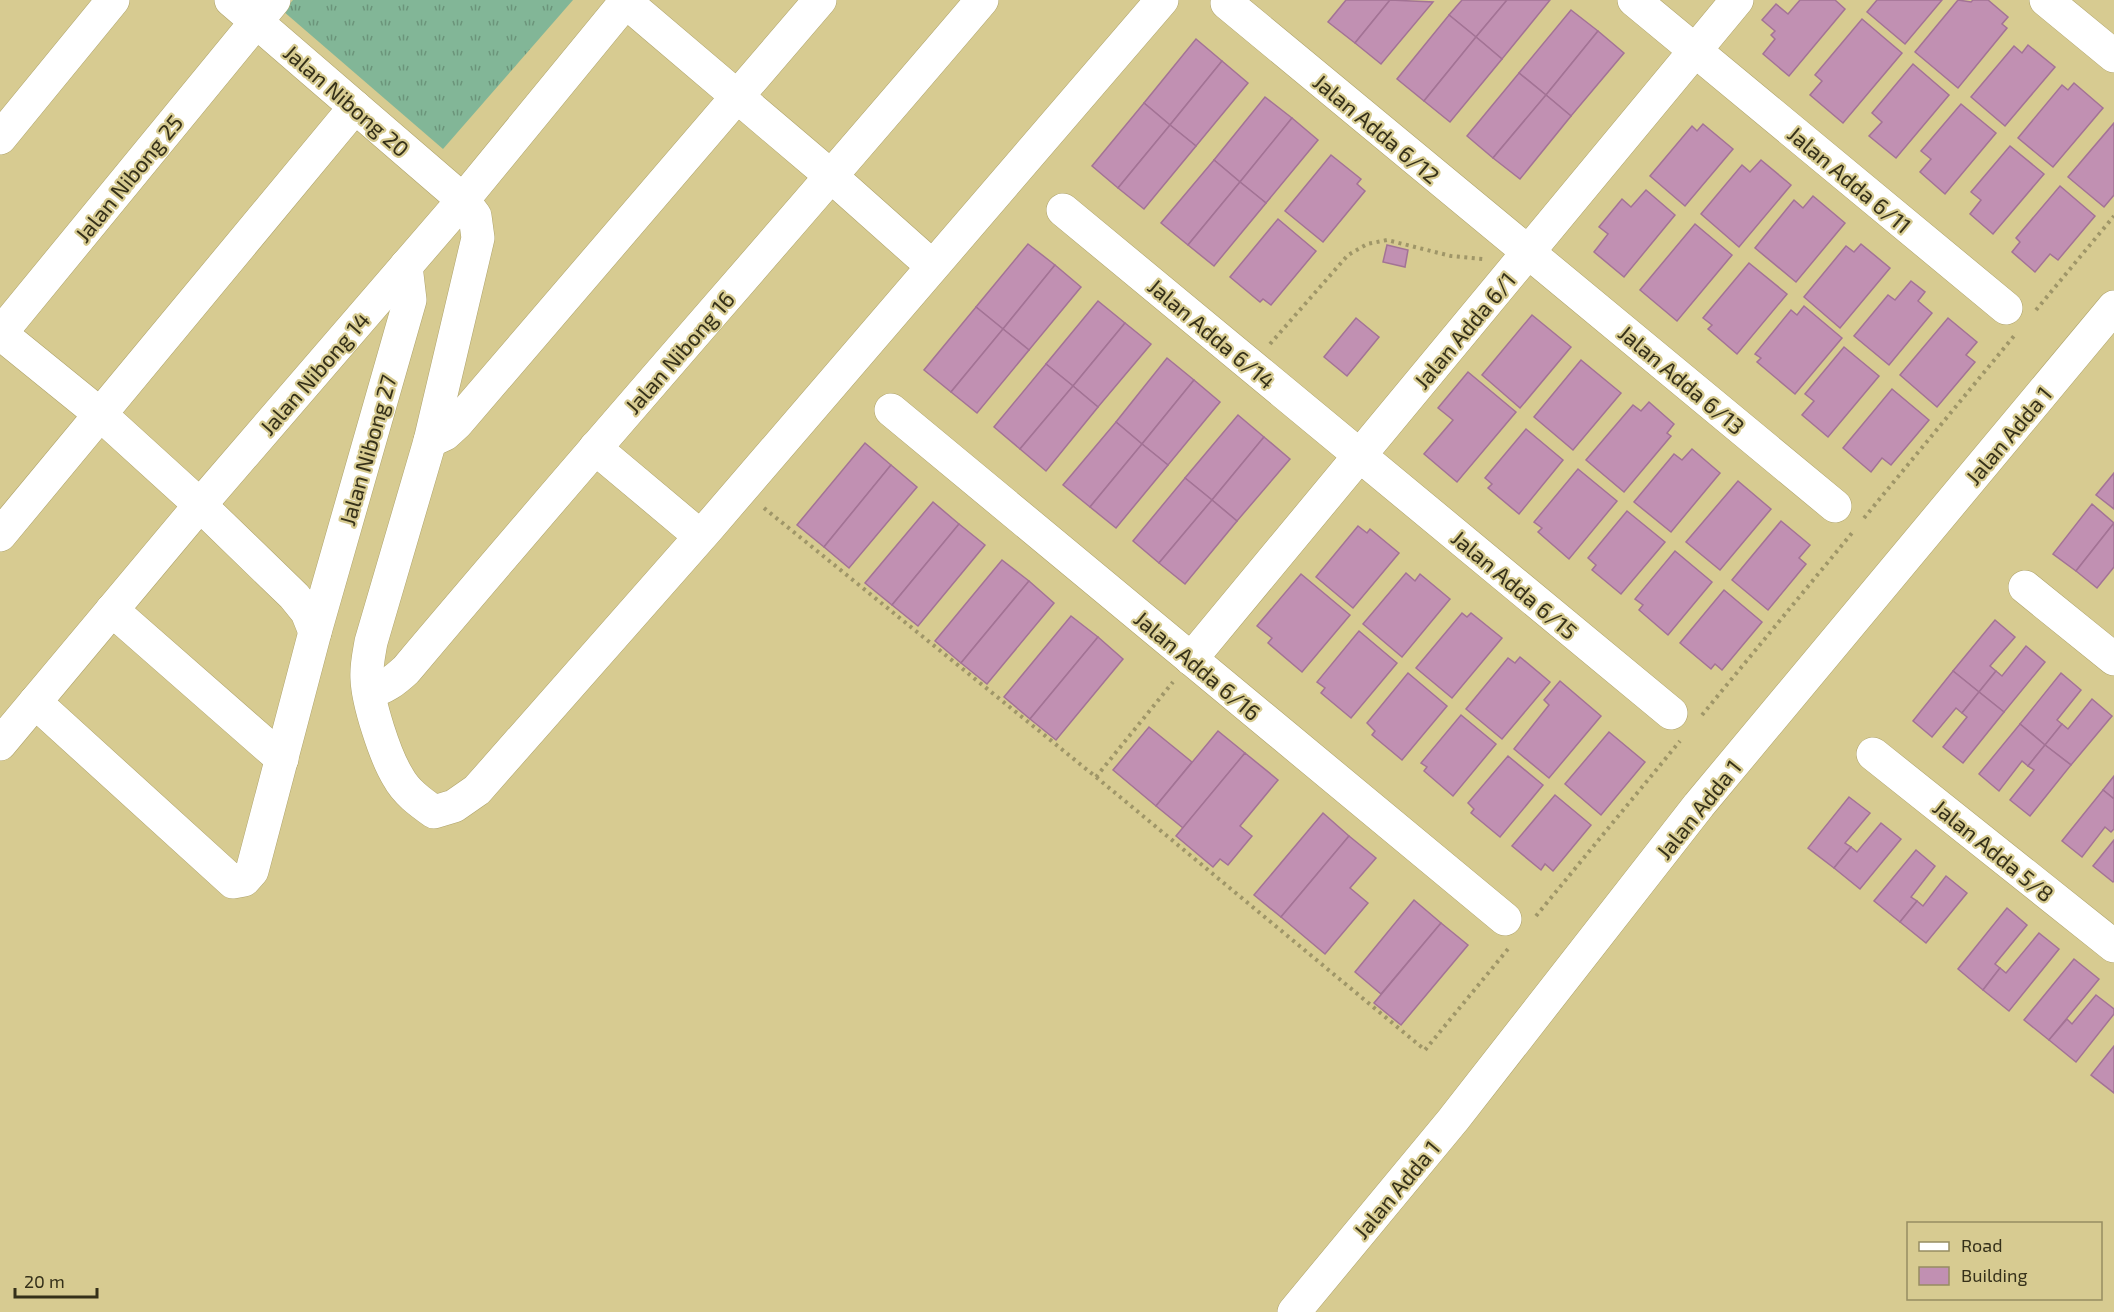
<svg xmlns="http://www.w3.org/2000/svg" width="2114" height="1312" font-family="'Exo 2',sans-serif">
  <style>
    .grass { fill: url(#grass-tufts) }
    .building { fill: #c190b2; stroke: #a37395; stroke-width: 1.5 }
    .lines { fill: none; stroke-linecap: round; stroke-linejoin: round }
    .minor-casing { stroke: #afa36b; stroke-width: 34 }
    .path { stroke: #9f9668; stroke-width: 4; stroke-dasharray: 3 4.5; stroke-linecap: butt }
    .minor { stroke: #fff; stroke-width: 33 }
    .labels { text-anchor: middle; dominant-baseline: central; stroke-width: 4.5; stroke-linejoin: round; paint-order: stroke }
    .street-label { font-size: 22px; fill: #353019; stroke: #d7cb91 }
  </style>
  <defs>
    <pattern id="grass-tufts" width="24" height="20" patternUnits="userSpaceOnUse" patternTransform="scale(1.5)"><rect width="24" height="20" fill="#82b697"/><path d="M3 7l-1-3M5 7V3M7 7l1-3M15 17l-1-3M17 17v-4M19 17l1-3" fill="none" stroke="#6b947a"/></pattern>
  </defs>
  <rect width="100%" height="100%" fill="#d7cb91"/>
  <!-- grass -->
  <path class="grass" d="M 293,0 L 573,0 L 443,149 L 283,11 Z"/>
  <!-- building -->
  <g class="building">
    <path d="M 1346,0 L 1390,0 L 1355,43 L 1328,22 Z"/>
    <path d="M 1390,0 L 1433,2 L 1381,64 L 1355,43 Z"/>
    <path d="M 1462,0 L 1507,0 L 1476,37 L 1449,15 Z"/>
    <path d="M 1507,0 L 1550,0 L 1502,59 L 1476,37 Z"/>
    <path d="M 1800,0 L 1835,0 L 1845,9 L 1789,76 L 1763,54 L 1775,39 L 1771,35 L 1775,31 L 1762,20 L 1776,4 L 1788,14 Z"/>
    <path d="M 1877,0 L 1942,0 L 1905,44 L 1867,12 Z"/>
    <path d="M 1958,0 L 1971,2 L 1973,0 L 1988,0 L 2008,17 L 2002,24 L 2007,28 L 1958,88 L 1915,52 Z"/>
    <path d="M 1571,10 L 1598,31 L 1546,95 L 1519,73 Z"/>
    <path d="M 1449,15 L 1476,37 L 1424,101 L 1397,79 Z"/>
    <path d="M 1862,19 L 1902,53 L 1843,123 L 1810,95 L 1822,81 L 1815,75 Z"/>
    <path d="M 1598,31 L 1624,53 L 1571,116 L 1546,95 Z"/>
    <path d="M 1476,37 L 1502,59 L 1450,122 L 1424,101 Z"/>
    <path d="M 1196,39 L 1222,61 L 1170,125 L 1144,103 Z"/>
    <path d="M 2028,45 L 2055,67 L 2005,126 L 1971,97 L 2014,46 L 2022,53 Z"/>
    <path d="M 1222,61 L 1248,83 L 1196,146 L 1170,125 Z"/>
    <path d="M 1913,64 L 1949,95 L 1896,158 L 1869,136 L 1882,122 L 1872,113 Z"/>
    <path d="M 1519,73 L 1546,95 L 1493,158 L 1467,136 Z"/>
    <path d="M 2074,83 L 2103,108 L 2053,167 L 2018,138 L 2062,85 L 2068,90 Z"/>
    <path d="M 1546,95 L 1571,116 L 1520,179 L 1493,158 Z"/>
    <path d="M 1265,97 L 1292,118 L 1240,182 L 1214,160 Z"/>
    <path d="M 1144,103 L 1170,125 L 1118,188 L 1092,166 Z"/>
    <path d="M 1961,104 L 1996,133 L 1945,194 L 1920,172 L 1931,159 L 1921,151 Z"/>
    <path d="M 1292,118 L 1318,140 L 1266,203 L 1240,182 Z"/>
    <path d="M 2114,123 L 2114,195 L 2104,207 L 2068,177 Z"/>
    <path d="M 1703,124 L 1733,149 L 1685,206 L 1650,176 L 1692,126 L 1697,131 Z"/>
    <path d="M 1170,125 L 1196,146 L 1144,209 L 1118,188 Z"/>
    <path d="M 2010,146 L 2044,174 L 1993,234 L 1970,214 L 1981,200 L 1971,192 Z"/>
    <path d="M 1331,155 L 1361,179 L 1357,184 L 1365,191 L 1323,242 L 1285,211 Z"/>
    <path d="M 1214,160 L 1240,182 L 1188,245 L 1161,223 Z"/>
    <path d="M 1761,160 L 1791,185 L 1739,247 L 1701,214 L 1742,165 L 1750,172 Z"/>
    <path d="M 1240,182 L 1266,203 L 1214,266 L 1188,245 Z"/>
    <path d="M 2060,186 L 2095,216 L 2058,260 L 2050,254 L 2035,272 L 2012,252 L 2020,242 L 2016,238 Z"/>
    <path d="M 1646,190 L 1675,215 L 1624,277 L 1594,252 L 1608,234 L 1599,227 L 1622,199 L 1631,207 Z"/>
    <path d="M 1813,196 L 1845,223 L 1796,282 L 1755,248 L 1794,200 L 1803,208 Z"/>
    <path d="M 1278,219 L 1316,251 L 1271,305 L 1263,299 L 1260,302 L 1230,277 Z"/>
    <path d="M 1695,224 L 1732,255 L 1677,321 L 1640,290 Z"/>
    <path d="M 1028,244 L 1055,265 L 1003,329 L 976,307 Z"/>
    <path d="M 1861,244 L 1890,268 L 1840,328 L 1804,297 L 1846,246 L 1854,252 Z"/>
    <path d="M 1387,245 L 1408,250 L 1405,267 L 1383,262 Z"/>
    <path d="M 1749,263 L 1787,294 L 1737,354 L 1708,329 L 1712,325 L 1703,318 Z"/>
    <path d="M 1055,265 L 1081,287 L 1029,350 L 1003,329 Z"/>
    <path d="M 1911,281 L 1925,292 L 1918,301 L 1932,313 L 1889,365 L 1854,336 L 1888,295 L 1895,300 Z"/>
    <path d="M 1098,301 L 1125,323 L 1073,386 L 1046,364 Z"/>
    <path d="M 1804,306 L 1842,338 L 1795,394 L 1757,362 L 1761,358 L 1755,354 L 1791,310 L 1797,315 Z"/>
    <path d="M 976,307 L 1003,329 L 951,392 L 924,370 Z"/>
    <path d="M 1532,315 L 1571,347 L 1520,408 L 1482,375 Z"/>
    <path d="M 1356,318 L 1379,337 L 1347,376 L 1324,357 Z"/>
    <path d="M 1948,318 L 1977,342 L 1966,355 L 1975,362 L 1937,407 L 1900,375 Z"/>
    <path d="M 1125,323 L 1151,344 L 1098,407 L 1073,386 Z"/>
    <path d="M 1003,329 L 1029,350 L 977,413 L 951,392 Z"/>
    <path d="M 1844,347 L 1879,376 L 1828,437 L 1802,415 L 1814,401 L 1805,394 Z"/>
    <path d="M 1167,358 L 1194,380 L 1142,444 L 1116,422 Z"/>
    <path d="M 1581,360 L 1621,393 L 1573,450 L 1534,417 Z"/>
    <path d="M 1046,364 L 1073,386 L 1020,449 L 994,427 Z"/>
    <path d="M 1468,372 L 1516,412 L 1457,482 L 1424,454 L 1453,420 L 1438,408 Z"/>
    <path d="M 1194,380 L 1220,402 L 1168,465 L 1142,444 Z"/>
    <path d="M 1073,386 L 1098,407 L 1046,471 L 1020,449 Z"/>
    <path d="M 1892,389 L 1929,420 L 1891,465 L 1882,458 L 1871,472 L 1843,448 Z"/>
    <path d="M 1649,402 L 1674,424 L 1667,433 L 1671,436 L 1624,492 L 1586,460 L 1633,405 L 1641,411 Z"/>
    <path d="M 1238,415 L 1264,437 L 1212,500 L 1185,478 Z"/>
    <path d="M 1116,422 L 1142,444 L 1090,507 L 1063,485 Z"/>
    <path d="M 1526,429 L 1563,460 L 1519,514 L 1488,488 L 1492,484 L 1485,478 Z"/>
    <path d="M 1264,437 L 1290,459 L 1237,521 L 1212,500 Z"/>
    <path d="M 865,443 L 891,465 L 824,547 L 797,525 Z"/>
    <path d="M 1142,444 L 1168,465 L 1116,528 L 1090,507 Z"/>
    <path d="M 1692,449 L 1720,473 L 1671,532 L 1634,502 L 1674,454 L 1682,460 Z"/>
    <path d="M 891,465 L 917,487 L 849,568 L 824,547 Z"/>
    <path d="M 1578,469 L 1617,501 L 1569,559 L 1538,532 L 1542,528 L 1534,522 Z"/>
    <path d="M 2114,473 L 2114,509 L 2096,495 Z"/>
    <path d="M 1185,478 L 1212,500 L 1159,563 L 1133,541 Z"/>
    <path d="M 1738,481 L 1771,509 L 1720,570 L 1686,542 Z"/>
    <path d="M 1212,500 L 1237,521 L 1185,584 L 1159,563 Z"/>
    <path d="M 933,502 L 959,524 L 892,605 L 865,583 Z"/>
    <path d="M 2092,504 L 2114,523 L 2076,571 L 2053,554 Z"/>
    <path d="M 1627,511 L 1665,542 L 1621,594 L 1592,570 L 1596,565 L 1588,558 Z"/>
    <path d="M 1781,521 L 1810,545 L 1799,558 L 1806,564 L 1768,610 L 1732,580 Z"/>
    <path d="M 2114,523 L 2114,567 L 2097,588 L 2076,571 Z"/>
    <path d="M 959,524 L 985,545 L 918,626 L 892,605 Z"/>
    <path d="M 1358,526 L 1367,533 L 1370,529 L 1399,553 L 1353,608 L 1316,577 Z"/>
    <path d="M 1675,551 L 1712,582 L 1668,635 L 1639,610 L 1643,605 L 1635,599 Z"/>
    <path d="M 1002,560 L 1029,581 L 961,663 L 935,641 Z"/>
    <path d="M 1406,573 L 1415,581 L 1420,574 L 1450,599 L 1402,657 L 1363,624 Z"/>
    <path d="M 1301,574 L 1350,615 L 1302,672 L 1268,643 L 1272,638 L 1257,626 Z"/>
    <path d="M 1029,581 L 1054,603 L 987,684 L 961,663 Z"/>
    <path d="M 1724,590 L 1762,622 L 1722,670 L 1715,664 L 1711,669 L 1680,643 Z"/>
    <path d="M 1462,613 L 1467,617 L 1471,613 L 1502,638 L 1452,698 L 1416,668 Z"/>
    <path d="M 1071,616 L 1098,637 L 1030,719 L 1004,697 Z"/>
    <path d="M 1995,620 L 2015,637 L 1990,666 L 1996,671 L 1979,692 L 1953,671 Z"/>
    <path d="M 1359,631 L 1397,663 L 1351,718 L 1321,693 L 1325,688 L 1317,682 Z"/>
    <path d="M 1098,637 L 1123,659 L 1056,740 L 1030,719 Z"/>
    <path d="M 2026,646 L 2045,662 L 2004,712 L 1979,692 L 1996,671 L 2002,676 Z"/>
    <path d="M 1520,657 L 1550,682 L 1502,739 L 1466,709 L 1508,658 L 1515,663 Z"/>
    <path d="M 1953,671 L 1979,692 L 1962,713 L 1956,708 L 1932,737 L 1913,721 Z"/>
    <path d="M 1408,673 L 1447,706 L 1402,760 L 1372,735 L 1375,731 L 1367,723 Z"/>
    <path d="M 2061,673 L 2081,690 L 2057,720 L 2062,724 L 2045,745 L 2020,724 Z"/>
    <path d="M 1560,681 L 1601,716 L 1549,778 L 1514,749 L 1549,705 L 1544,700 Z"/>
    <path d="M 1979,692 L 2004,712 L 1963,763 L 1943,747 L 1967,717 L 1962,713 Z"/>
    <path d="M 2092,699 L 2112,716 L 2071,765 L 2045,745 L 2062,724 L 2068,729 Z"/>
    <path d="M 1461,715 L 1496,744 L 1453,796 L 1424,771 L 1427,767 L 1421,763 Z"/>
    <path d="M 2020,724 L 2045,745 L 2028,766 L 2022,761 L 1999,791 L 1979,774 Z"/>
    <path d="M 1149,727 L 1192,762 L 1156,806 L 1113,770 Z"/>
    <path d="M 1218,731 L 1245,753 L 1183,828 L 1156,806 Z"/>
    <path d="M 1609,732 L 1645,762 L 1601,815 L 1565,784 Z"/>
    <path d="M 2045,745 L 2071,765 L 2030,816 L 2010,800 L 2034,770 L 2028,766 Z"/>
    <path d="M 1245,753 L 1278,780 L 1240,826 L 1252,836 L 1228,865 L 1220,859 L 1213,867 L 1176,836 Z"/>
    <path d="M 1508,756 L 1543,785 L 1500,837 L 1471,813 L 1474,809 L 1468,803 Z"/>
    <path d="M 2114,776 L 2114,799 L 2103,790 Z"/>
    <path d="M 2103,790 L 2114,799 L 2114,829 L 2111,832 L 2105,827 L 2082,857 L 2062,841 Z"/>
    <path d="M 1555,795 L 1591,825 L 1553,871 L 1545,864 L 1541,870 L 1512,846 Z"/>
    <path d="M 1849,797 L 1870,813 L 1845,843 L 1851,847 L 1834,868 L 1808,848 Z"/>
    <path d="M 1323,813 L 1349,836 L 1281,917 L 1254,895 Z"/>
    <path d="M 1881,823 L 1901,839 L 1860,889 L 1834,868 L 1851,847 L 1857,852 Z"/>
    <path d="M 1349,836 L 1376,858 L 1350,888 L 1368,903 L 1325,954 L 1281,917 Z"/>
    <path d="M 2114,840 L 2114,881 L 2113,882 L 2093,866 Z"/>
    <path d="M 1916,850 L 1935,866 L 1911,897 L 1917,901 L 1900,922 L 1874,901 Z"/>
    <path d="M 1946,876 L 1967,893 L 1926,943 L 1900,922 L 1917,901 L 1923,906 Z"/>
    <path d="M 1414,900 L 1441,923 L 1381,994 L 1355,972 Z"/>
    <path d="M 2007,908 L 2027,925 L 1995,964 L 2000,968 L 1983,990 L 1958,969 Z"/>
    <path d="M 1441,923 L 1468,945 L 1401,1025 L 1374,1003 Z"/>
    <path d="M 2039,933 L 2059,949 L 2009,1011 L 1983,990 L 2000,968 L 2006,973 Z"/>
    <path d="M 2074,959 L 2099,979 L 2049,1040 L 2024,1020 Z"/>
    <path d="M 2096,995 L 2114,1009 L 2114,1014 L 2076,1062 L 2049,1040 L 2067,1019 L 2072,1024 Z"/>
    <path d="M 2114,1046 L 2114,1093 L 2091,1075 Z"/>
  </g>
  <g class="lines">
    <!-- minor casing -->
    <g class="minor-casing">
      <g id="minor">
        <path d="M 231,0 L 463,200 L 475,216 L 478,238 L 430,441 L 371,642 C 369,654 366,666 367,679 C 368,703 385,756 398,777 C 406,792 420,802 434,812 L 454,806 L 477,790 L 708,528 L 1162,0"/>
        <path d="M 1634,0 L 2006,308"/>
        <path d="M 2046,0 L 2114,56"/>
        <path d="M 626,2 L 832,177 L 932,266"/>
        <path d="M 1227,3 L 1835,506"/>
        <path d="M 0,138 L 113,0"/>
        <path d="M 1063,210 L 1671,713"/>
        <path d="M 0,333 L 101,415 L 200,505 L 294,596 L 307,612 L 315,632"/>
        <path d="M 0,334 L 274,0"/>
        <path d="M 891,410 L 1505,919"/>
        <path d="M 430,441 L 445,434 L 457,423 L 820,0"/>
        <path d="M 595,448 L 700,536"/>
        <path d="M 0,535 L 355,107"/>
        <path d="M 2025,587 L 2114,659"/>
        <path d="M 112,610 L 282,759"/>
        <path d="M 1191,659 L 1737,0"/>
        <path d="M 369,692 C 385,688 394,681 406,670 C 596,444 791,225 982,0"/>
        <path d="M 35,702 L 233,882 L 244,880 L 252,871 L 315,632 L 410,300 L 406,266"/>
        <path d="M 0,744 L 200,505 L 463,200 L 627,0"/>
        <path d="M 1873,754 L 2114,946"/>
        <path d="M 1294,1312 L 1453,1120 L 1699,805 L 2114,307"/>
      </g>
    </g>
    <!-- path -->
    <g class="path">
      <path d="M 2036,310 L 2114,216"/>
      <path d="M 1270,344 L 1348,255 L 1367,244 L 1387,240 L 1451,256 L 1483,259"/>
      <path d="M 764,508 L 1096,777 L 1425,1050 L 1508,949"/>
      <path d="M 1864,518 L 2014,336"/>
      <path d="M 1702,715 L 1852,533"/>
      <path d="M 1096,777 L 1173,682"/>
      <path d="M 1536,916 L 1680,741"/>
    </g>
    <!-- minor -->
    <use href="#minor" class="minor"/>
  </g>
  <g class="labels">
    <!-- street labels -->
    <g class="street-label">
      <text transform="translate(347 100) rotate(41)">Jalan Nibong 20</text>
      <text transform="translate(1377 128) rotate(40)">Jalan Adda 6/12</text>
      <text transform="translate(128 178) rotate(-51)">Jalan Nibong 25</text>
      <text transform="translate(1850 179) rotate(40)">Jalan Adda 6/11</text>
      <text transform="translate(1464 330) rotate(-50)">Jalan Adda 6/1</text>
      <text transform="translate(1212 333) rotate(40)">Jalan Adda 6/14</text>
      <text transform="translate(679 352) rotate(-49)">Jalan Nibong 16</text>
      <text transform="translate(314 373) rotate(-49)">Jalan Nibong 14</text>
      <text transform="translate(1682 379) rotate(40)">Jalan Adda 6/13</text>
      <text transform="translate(2008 435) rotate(-50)">Jalan Adda 1</text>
      <text transform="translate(367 450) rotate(-74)">Jalan Nibong 27</text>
      <text transform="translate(1515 584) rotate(40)">Jalan Adda 6/15</text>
      <text transform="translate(1198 665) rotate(40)">Jalan Adda 6/16</text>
      <text transform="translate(1698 809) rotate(-51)">Jalan Adda 1</text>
      <text transform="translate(1994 850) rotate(39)">Jalan Adda 5/8</text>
      <text transform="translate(1396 1189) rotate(-50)">Jalan Adda 1</text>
    </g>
  </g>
  <!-- legend -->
  <rect x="1907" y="1222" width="195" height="78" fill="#d7cb91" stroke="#968d61" stroke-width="1.5"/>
  <rect x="1919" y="1242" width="30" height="9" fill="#ffffff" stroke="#968d61" stroke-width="1.5"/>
  <text x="1961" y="1252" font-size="18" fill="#353019">Road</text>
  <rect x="1919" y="1267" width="30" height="18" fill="#c190b2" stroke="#968d61" stroke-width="1.5"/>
  <text x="1961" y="1282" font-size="18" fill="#353019">Building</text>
  <!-- scale -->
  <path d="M15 1288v9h82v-9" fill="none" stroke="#353019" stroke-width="3"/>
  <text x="24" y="1288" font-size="18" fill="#353019" stroke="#d7cb91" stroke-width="4.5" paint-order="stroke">20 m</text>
</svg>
